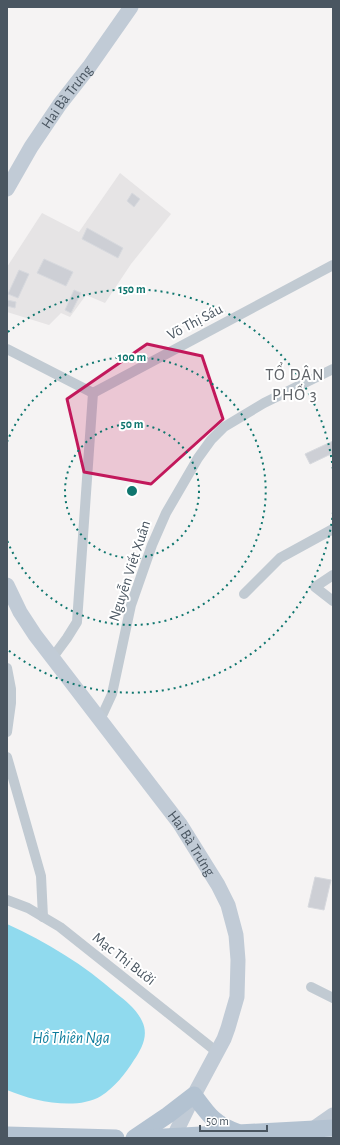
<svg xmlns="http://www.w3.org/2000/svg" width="340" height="1145" font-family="'Alegreya Sans',sans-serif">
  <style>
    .education { fill: #e6e4e5 }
    .water { fill: #90daee }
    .building { fill: #cdcfd5; stroke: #d7d9de }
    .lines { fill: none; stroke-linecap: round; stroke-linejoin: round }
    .street { stroke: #c1cad2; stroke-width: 10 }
    .secondary { stroke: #c1cbd6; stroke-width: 15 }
    .primary { stroke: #b3c2d1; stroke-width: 17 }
    .marked { fill: #c2185b; fill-opacity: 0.2; stroke: #c2185b; stroke-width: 3; stroke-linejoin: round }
    .ring { fill: none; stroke: #0f766e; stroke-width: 2; stroke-dasharray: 2 4 }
    .labels { text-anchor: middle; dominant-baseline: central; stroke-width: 4; stroke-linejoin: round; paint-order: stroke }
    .street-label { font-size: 15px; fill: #4a5661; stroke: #fff }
    .water-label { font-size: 16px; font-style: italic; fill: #0c7c9b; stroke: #fff }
    .quarter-label { font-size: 17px; letter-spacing: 1px; fill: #5f6368; stroke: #fff }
    .centre { fill: #0f766e; stroke: #fff; stroke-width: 2 }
    .ring-label { font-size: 12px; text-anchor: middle; font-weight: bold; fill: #0f766e; stroke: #fff; stroke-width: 4; stroke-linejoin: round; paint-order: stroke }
  </style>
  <rect width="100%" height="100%" fill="#f5f3f3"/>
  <!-- education -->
  <path class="education" d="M 120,173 L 171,214 L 131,264 L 105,303 L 86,295 L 70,317 L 61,313 L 49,325 L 7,312 L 7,267 L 42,213 L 79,232 Z"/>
  <!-- water -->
  <path class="water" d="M 7,924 C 47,942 84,965 117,994 C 126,1001 137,1010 142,1021 C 149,1035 142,1048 134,1060 C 126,1073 114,1088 101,1096 C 76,1111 33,1101 7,1090 Z"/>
  <!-- building -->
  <g class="building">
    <path d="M 132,193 L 140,199 L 134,207 L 127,201 Z"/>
    <path d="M 87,228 L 123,248 L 118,258 L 82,239 Z"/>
    <path d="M 44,259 L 73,272 L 66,286 L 37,273 Z"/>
    <path d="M 19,270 L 29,274 L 18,298 L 8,294 Z"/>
    <path d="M 74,290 L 81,293 L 71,313 L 65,310 Z"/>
    <path d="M 7,300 L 16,302 L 15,308 L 7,306 Z"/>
    <path d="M 333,441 L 333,453 L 310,464 L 305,454 Z"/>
    <path d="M 315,877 L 331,880 L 324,910 L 308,907 Z"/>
  </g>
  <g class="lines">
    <!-- street -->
    <g class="street">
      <path d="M 7,349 L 93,393 L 333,265"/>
      <path d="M 333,575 L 315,587 L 333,601"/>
      <path d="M 244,594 L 280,558 L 333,529"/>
      <path d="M 53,657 L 67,638 L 77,622 L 93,393"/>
      <path d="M 7,668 L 11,689 L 11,703 L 7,732"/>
      <path d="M 100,720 L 112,694 L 131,605 L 152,545 L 166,513 L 198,458 L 211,440 L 224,427 L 264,403 L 333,369"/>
      <path d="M 7,757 L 41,876 L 43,917"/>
      <path d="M 7,900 L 28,908 L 60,927 L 217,1052"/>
      <path d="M 311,987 L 333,998"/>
    </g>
    <!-- secondary -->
    <g class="secondary">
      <path id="s1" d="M 7,189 L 31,147 L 60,104 L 89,67 L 131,7"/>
      <path id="s2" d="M 7,585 L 20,612 L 35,635 L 180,824 L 218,885 L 228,905 L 236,935 L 238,960 L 237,997 L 228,1028 L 224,1039 L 194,1095 L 174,1136"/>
      <path d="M 313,1129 L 333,1115"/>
    </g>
    <!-- primary -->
    <g class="primary">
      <path d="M 7,1135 L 116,1138"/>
      <path d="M 134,1138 L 168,1115 L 194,1095 C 208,1114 214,1124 237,1132"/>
      <path d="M 146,1138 L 333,1128"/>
    </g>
  </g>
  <!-- marked area -->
  <path class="marked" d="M 147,344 L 202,356 L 223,419 L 151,484 L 84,472 L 67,399 Z"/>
  <!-- distance rings -->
  <g class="ring">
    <circle cx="132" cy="491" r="67"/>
    <path d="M7 442A134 134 0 1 1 7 540"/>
    <path d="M333 512A202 202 0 0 1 8 650M8 332A202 202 0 0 1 333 470"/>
  </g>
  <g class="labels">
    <!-- street labels -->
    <g class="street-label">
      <text stroke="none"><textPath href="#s1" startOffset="110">Hai Bà Trưng</textPath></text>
      <text transform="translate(195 322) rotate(-28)">Võ Thị Sáu</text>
      <text transform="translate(130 571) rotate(-72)">Nguyễn Viết Xuân</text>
      <text stroke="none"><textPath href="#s2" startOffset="318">Hai Bà Trưng</textPath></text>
      <text transform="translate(124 959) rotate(38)">Mạc Thị Bưởi</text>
    </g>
    <!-- water labels -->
    <g class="water-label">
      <text x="71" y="1038">Hồ Thiên Nga</text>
    </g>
    <!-- quarter labels -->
    <g class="quarter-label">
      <text x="295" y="374">TỔ DÂN<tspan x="295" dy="20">PHỐ 3</tspan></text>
    </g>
  </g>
  <circle cx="132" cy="491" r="6" class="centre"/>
  <g class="ring-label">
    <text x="132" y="293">150 m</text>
    <text x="132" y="361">100 m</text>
    <text x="132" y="428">50 m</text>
  </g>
  <!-- border -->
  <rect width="340" height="1145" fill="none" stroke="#4a5661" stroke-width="16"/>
  <!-- scale -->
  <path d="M200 1125v6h67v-6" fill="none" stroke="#4a5661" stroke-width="2"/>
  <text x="206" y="1125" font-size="12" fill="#4a5661" stroke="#ffffff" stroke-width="3" paint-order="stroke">50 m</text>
</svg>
